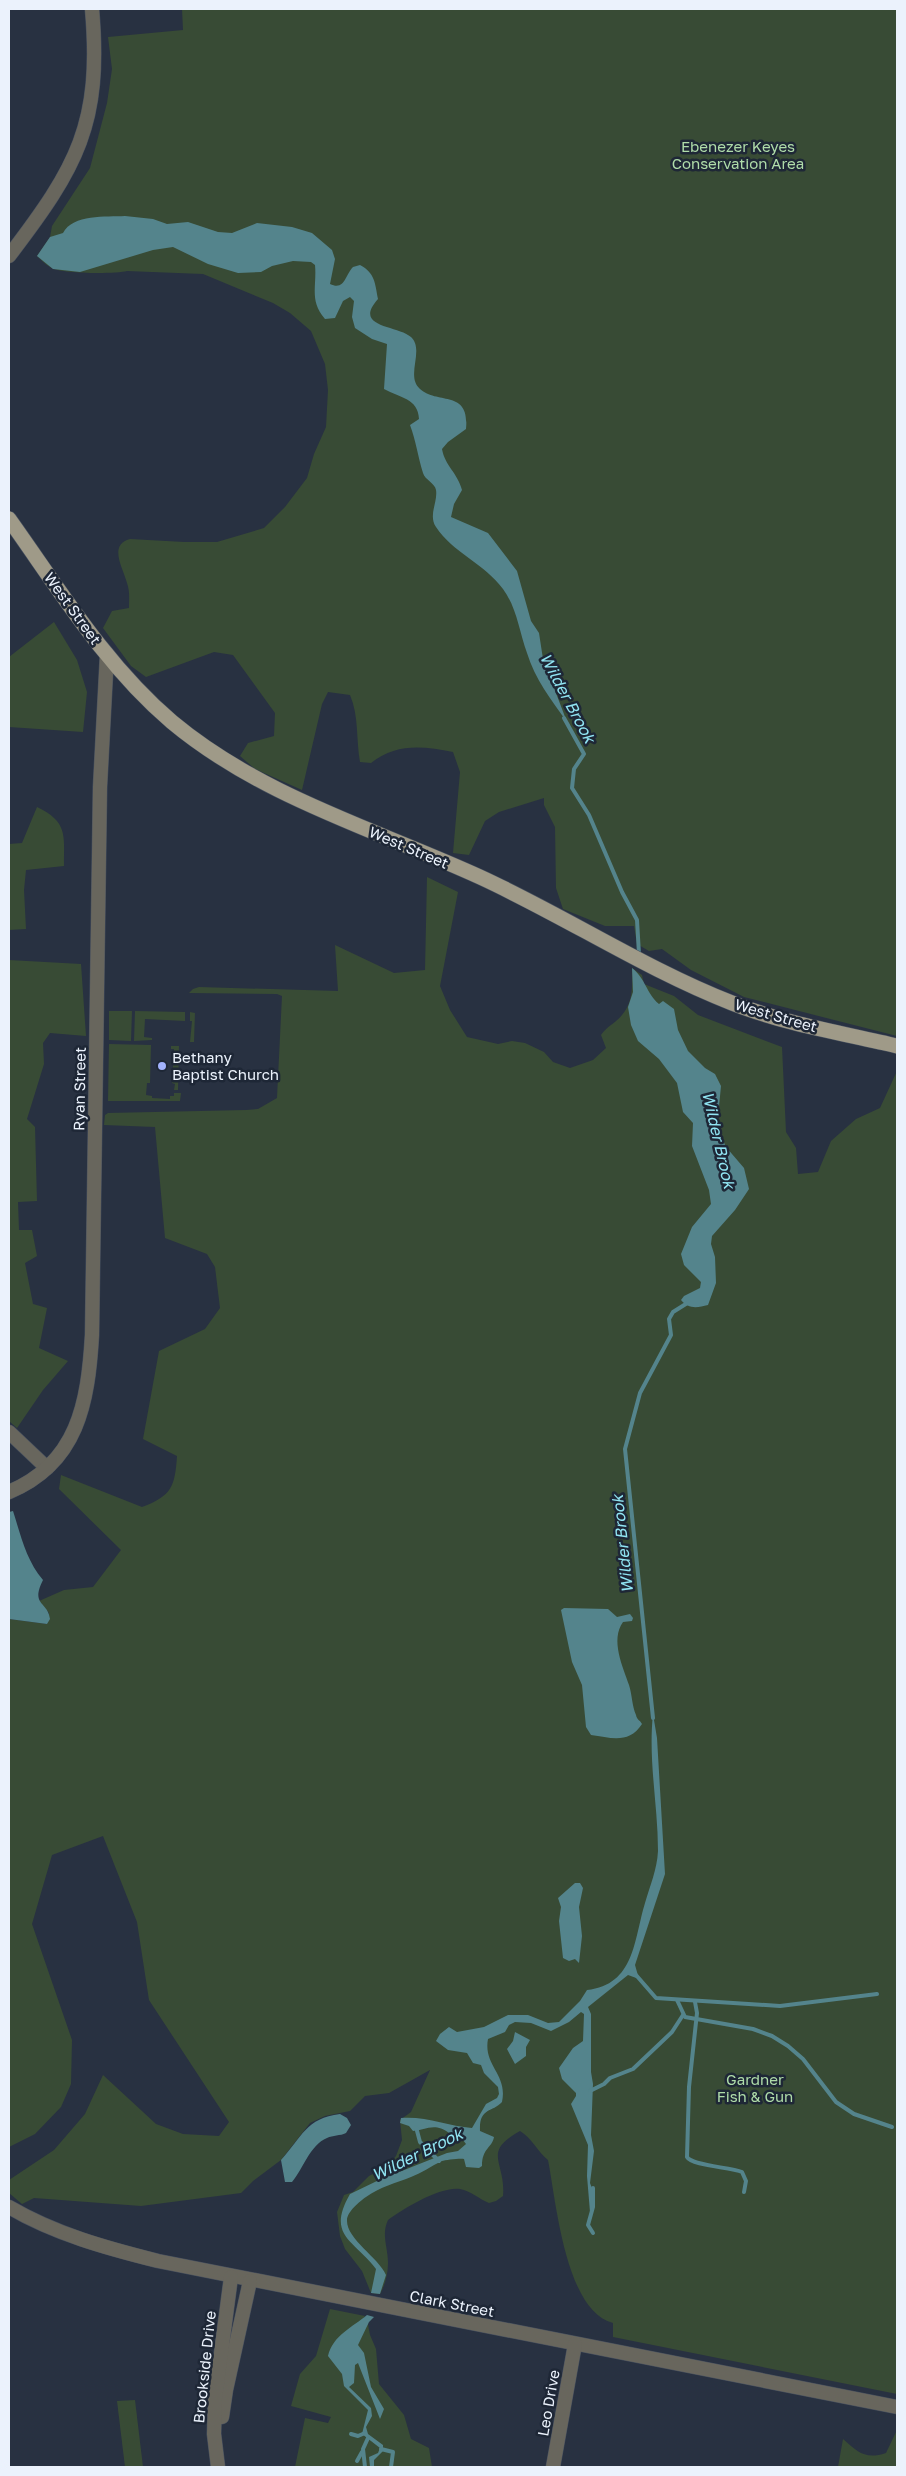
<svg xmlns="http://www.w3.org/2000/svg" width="906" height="2476" font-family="'Golos Text',sans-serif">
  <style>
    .green { fill: #384b35 }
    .water { fill: #54848c }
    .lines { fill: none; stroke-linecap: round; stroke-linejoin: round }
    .stream { stroke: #54848c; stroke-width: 4 }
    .minor-casing { stroke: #47505f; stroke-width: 15 }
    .major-casing { stroke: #47505f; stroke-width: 16 }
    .minor { stroke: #68665d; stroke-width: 14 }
    .major { stroke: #9f9a88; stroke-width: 15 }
    .poi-dot { fill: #a2b2fd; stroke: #1e2736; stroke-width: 2 }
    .labels { text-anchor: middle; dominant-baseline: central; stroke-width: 5; stroke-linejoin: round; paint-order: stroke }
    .park-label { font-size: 15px; fill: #afdca9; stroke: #1e2736 }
    .street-label { font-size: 15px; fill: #ebf2fc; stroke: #1e2736 }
    .poi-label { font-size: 15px; fill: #ebf2fc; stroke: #1e2736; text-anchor: start }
    .water-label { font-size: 16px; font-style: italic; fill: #91e5f3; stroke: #1e2736 }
  </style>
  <rect width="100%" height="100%" fill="#283141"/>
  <!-- green -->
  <g class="green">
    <path d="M 182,9 L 897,9 L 897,1036 L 744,997 L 691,970 L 662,949 L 649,951 L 637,944 L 634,926 L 605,926 L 563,909 L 556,888 L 555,827 L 544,805 L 544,798 L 499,812 L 485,821 L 469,855 L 453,853 L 460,772 L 453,752 C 423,746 396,743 371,763 L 360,762 C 356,739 359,716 350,695 L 328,692 L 322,704 L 302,790 L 255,769 L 240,756 L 248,743 L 274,736 L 275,713 L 233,655 L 214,652 L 146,677 L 131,666 L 103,628 L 112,611 L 129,608 C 129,600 130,591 127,583 C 123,568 108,545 130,539 L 184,542 L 217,542 L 264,528 L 285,507 L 307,478 L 314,454 L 326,427 L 328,390 L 325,364 L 311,331 L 290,313 L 273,303 L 203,274 L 127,271 C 116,274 62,274 52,268 C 47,266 41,260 37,256 L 50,237 L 52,226 L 90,168 L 107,103 L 112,69 L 108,37 L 183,30 Z"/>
    <path d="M 54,622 L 77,660 L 87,692 L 83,732 L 9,727 L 9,657 Z"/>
    <path d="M 37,807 C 68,822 64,835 64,866 L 26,870 L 24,890 L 26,929 L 9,930 L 9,844 L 22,843 Z"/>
    <path d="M 427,877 L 458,892 L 440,986 L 450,1010 L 467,1037 L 498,1044 L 512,1041 L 525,1043 L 544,1052 L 553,1062 L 570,1068 L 593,1060 L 606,1048 L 601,1035 C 607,1026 616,1023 622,1015 C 634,1001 632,985 632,968 L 642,975 L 644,984 L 674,996 L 698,1015 L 782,1047 L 786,1132 L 796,1148 L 798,1174 L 818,1172 L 831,1141 L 856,1119 L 880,1108 L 897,1071 L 897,2394 L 613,2337 L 613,2323 C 565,2311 556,2200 548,2160 C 537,2151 532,2138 520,2131 C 481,2153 506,2161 503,2196 L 496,2201 L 489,2203 C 479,2199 471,2191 460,2189 C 441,2186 404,2208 388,2220 C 381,2235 388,2247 388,2263 C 388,2274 385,2285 380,2294 L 371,2293 L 362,2271 L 345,2249 L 340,2236 L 337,2212 L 344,2195 L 353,2192 L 369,2176 L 385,2168 L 396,2156 L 402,2140 L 400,2120 L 411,2112 L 430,2070 L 389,2093 L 365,2096 L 350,2111 L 325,2116 L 310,2123 L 281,2160 L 253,2181 L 241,2193 L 141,2206 L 34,2198 L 22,2204 L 9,2193 L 9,2180 L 54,2150 L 85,2114 L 103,2075 L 156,2124 L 183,2134 L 219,2136 L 229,2122 L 149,2000 L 137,1922 L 103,1836 L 52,1855 L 32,1924 L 72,2040 L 71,2084 L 61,2107 L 35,2134 L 9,2147 L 9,1619 L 47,1624 L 49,1613 L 39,1601 L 64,1590 L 93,1587 L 121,1550 L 59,1489 L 61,1475 L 142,1507 C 172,1496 175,1486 177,1456 L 143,1439 L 159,1351 L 205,1329 L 220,1308 L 215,1267 L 207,1254 L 165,1238 L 155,1127 L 104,1125 L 105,1115 L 108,1113 L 246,1110 L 258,1109 L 277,1098 L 282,996 L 277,994 L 189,993 L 193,989 L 199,987 L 338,991 L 335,945 L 394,973 L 425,970 Z"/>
    <path d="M 9,960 L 81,964 L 86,1036 L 50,1033 L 43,1043 L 44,1064 L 27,1119 L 35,1127 L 37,1201 L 18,1202 L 19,1230 L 32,1230 L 37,1256 L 25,1263 L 33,1304 L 47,1308 L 39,1348 L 68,1361 L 43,1390 L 17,1428 L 9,1421 Z"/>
    <path d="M 109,1011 L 132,1011 L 131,1041 L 109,1040 Z"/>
    <path d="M 135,1011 L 185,1012 L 185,1021 L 145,1019 L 144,1037 L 152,1038 L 152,1040 L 134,1041 Z"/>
    <path d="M 190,1012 L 195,1013 L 194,1042 L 190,1042 L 192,1021 L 190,1021 Z"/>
    <path d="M 109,1044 L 151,1045 L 150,1083 L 147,1083 L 146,1095 L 152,1096 L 152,1098 L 170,1099 L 170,1096 L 174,1096 L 174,1093 L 181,1093 L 180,1101 L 108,1101 Z"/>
    <path d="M 171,1046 L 179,1046 L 178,1090 L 174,1090 L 175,1084 L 172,1083 L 174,1049 L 171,1049 Z"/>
    <path d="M 330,2309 L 365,2316 L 363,2319 L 367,2319 L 370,2335 L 376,2349 L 379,2384 L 404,2415 L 411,2439 L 429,2448 L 432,2467 L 295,2467 L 305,2418 L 328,2423 L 331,2417 L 291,2406 L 300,2374 L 316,2356 Z"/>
    <path d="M 135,2400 L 143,2467 L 125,2467 L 117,2401 Z"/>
    <path d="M 897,2430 L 897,2467 L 838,2467 L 843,2439 C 858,2452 865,2460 886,2453 Z"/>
  </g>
  <!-- water -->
  <g class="water">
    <path d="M 125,216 L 153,219 L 167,224 L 188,222 L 218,232 L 232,233 L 257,223 L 292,227 L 312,233 L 332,250 L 335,259 L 330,284 C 345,291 345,275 353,267 L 360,265 C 375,273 375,283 378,299 C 352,328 398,325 411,337 C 425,350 405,376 420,389 C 438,405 470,389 466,429 L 448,442 L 442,449 C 445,466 457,472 462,490 L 454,504 L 451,517 L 488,533 L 517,571 L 531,621 L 539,633 L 543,659 L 567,722 C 551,700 535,679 527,653 C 519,631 517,608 503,589 C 485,564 452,552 436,527 C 428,515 438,502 436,490 C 435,483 425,480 423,473 C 418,457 416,441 410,425 L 419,419 C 418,398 400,398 384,389 L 387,344 L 372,339 L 355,328 L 352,317 L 354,301 L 350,297 L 343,301 L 335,318 L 325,319 C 309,301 317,286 315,265 L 311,262 L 293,261 L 272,266 L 261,272 L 238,273 L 208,264 L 173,247 L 153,250 L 80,272 L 53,269 L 37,256 L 50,237 L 63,233 C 73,214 106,217 125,216 Z"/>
    <path d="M 632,968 C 646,979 646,993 659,1004 L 663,1001 L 674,1009 L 678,1030 L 688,1051 L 705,1068 L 715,1074 L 721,1086 L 717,1127 L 726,1147 L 744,1168 L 749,1189 L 735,1210 L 712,1236 L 711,1244 L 715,1257 L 716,1283 L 708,1305 C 697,1308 688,1309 681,1300 L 684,1296 L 700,1288 L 701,1282 L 684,1265 L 681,1254 L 692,1227 L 711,1204 L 709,1190 L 692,1146 L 693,1123 L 683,1112 L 677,1083 L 659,1059 L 638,1041 L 631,1025 L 628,1007 L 633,992 Z"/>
    <path d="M 13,1511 C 21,1536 26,1560 43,1580 C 30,1606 48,1601 50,1619 L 47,1624 L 9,1619 L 9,1512 Z"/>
    <path d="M 564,1608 L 608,1609 L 617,1617 L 630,1614 L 633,1618 L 632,1621 L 623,1622 C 610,1640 623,1667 629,1685 C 632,1694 632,1706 636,1715 C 637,1720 640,1720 642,1724 C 629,1744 612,1738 591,1735 L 586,1727 L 582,1685 L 572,1662 L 561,1610 Z"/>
    <path d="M 653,1714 L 657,1738 L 665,1874 L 635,1965 L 639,1979 L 628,1975 L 588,2007 L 591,2014 L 591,2072 L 593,2084 L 591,2135 L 594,2151 L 590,2183 L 593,2191 L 592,2210 L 590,2212 L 587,2176 L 588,2145 L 571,2104 L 576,2096 L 576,2093 L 562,2079 L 559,2068 L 573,2048 L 583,2041 L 584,2014 L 581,2012 L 569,2022 L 551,2031 L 531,2023 L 515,2022 L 509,2025 L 505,2032 L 488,2039 C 483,2066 508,2074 502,2102 C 492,2113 479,2107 480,2131 L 494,2137 C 492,2148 482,2148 482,2166 L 479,2168 L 466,2167 L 464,2159 C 461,2158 445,2160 442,2161 C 431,2166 422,2173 411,2177 C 396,2183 380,2187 366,2197 C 360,2201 347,2212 347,2220 C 346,2239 378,2257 386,2275 L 380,2294 L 371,2293 L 376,2269 C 354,2240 326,2236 350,2194 L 379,2180 L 447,2153 L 458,2151 L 466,2144 L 463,2140 L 450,2141 L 449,2133 C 435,2122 425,2130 413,2131 L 409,2126 L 400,2123 L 401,2118 C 426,2116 448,2126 472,2128 L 486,2104 L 497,2098 L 499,2094 L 498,2087 L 484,2073 L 481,2065 L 473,2063 L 467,2053 L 448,2050 L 436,2041 L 440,2034 L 449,2027 L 457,2032 L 484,2027 L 508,2015 L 528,2015 L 548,2023 L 559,2022 L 580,2001 L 587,1990 C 635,1985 634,1939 645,1903 C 650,1885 657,1870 658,1851 C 658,1805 648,1761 653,1714 Z"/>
    <path d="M 575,1883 L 580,1883 L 583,1888 L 579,1907 L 582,1936 L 579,1963 L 575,1959 L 569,1961 L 563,1958 L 559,1921 L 561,1907 L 558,1898 Z"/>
    <path d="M 515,2032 L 530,2040 L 526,2047 L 526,2056 L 515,2064 L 507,2049 L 513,2041 Z"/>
    <path d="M 340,2114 L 347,2118 L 351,2125 L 346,2133 C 340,2136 333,2135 327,2138 C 310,2145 303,2169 292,2182 L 285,2182 L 281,2160 C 302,2137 306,2118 340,2114 Z"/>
    <path d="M 367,2315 L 374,2317 L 369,2322 L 358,2345 L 364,2353 L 371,2387 L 384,2409 L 380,2419 L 358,2363 L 355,2365 L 354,2383 L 349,2387 L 371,2408 L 372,2416 L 366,2427 L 368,2434 L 383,2445 L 383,2451 L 374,2460 L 374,2467 L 370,2467 L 369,2457 L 378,2453 L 380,2448 L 362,2434 L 368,2410 L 344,2386 L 342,2374 L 328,2356 C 333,2335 353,2327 367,2315 Z"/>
  </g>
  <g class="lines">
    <!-- stream -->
    <g class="stream">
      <path d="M 564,718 L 584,754 L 574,769 L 572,788 L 589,815 L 622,892 L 637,920 L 639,954"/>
      <path d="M 653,1718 L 625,1449 L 640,1393 L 671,1335 L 669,1319 L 673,1312 L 689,1302"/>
      <path d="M 636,1975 L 656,1998 L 780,2006 L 877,1994"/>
      <path d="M 677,2000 L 685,2017 L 753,2029 L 772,2036 L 788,2046 L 803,2059 L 836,2102 L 854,2114 L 892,2127"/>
      <path d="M 695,2002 L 697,2013 L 689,2087 L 687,2157 C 692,2166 730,2167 742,2172 L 746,2181 L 744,2192"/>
      <path d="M 590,2091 L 604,2084 L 610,2078 L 633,2069 L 672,2032 L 683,2015"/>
      <path d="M 416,2127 L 420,2142 L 439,2161"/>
      <path d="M 593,2188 L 593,2207 L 588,2225 L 593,2233"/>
      <path d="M 351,2434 L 358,2436 L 365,2433"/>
      <path d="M 381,2449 L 393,2452 L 391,2467"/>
      <path d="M 357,2461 L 362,2452"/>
      <path d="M 365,2467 L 363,2449 L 368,2438"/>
    </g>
    <!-- minor casing -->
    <g class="minor-casing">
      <g id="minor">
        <path d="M 9,256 C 77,167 102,124 92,9"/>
        <path d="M 9,1432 L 47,1468"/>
        <path d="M 9,1492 C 78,1463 88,1403 92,1335 L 100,787 L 107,654"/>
        <path d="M 9,2207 C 55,2234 106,2248 158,2261 L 897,2407"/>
        <path d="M 222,2417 L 226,2390 L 250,2281"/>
        <path d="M 218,2467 L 214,2434 L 215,2399 L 231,2277"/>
        <path d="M 553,2467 L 575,2344"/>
      </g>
    </g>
    <!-- major casing -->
    <g class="major-casing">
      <path id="major" d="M 9,519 C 59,589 105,665 172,722 C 262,797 375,829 480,877 C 565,916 645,969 732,1003 C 785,1024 842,1033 897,1046"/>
    </g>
    <!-- minor -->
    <use href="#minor" class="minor"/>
    <!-- major -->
    <use href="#major" class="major"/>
  </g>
  <!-- markers -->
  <circle class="poi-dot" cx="162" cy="1066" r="5"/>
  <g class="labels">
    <!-- park labels -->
    <g class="park-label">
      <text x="738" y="146">Ebenezer Keyes<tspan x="738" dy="17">Conservation Area</tspan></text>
      <text x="755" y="2079">Gardner<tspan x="755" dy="17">Fish &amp; Gun</tspan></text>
    </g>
    <!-- street labels -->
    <g class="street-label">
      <text transform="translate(73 608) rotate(54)">West Street</text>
      <text transform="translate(409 847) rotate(23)">West Street</text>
      <text transform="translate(776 1015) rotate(16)">West Street</text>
      <text transform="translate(79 1089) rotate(-89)">Ryan Street</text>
      <text transform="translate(452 2303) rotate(11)">Clark Street</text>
      <text transform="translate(204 2367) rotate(-84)">Brookside Drive</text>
      <text transform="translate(548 2403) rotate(-80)">Leo Drive</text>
    </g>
    <!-- poi labels -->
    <g class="poi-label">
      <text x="172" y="1057">Bethany<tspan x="172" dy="17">Baptist Church</tspan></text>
    </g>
    <!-- water labels -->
    <g class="water-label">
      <text transform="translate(568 698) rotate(62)">Wilder Brook</text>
      <text transform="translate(719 1140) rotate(77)">Wilder Brook</text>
      <text transform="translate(622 1544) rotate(-96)">Wilder Brook</text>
      <text transform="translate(417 2154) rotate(-26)">Wilder Brook</text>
    </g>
  </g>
  <!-- border -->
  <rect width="906" height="2476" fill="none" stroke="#ebf2fc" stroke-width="20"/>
</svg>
